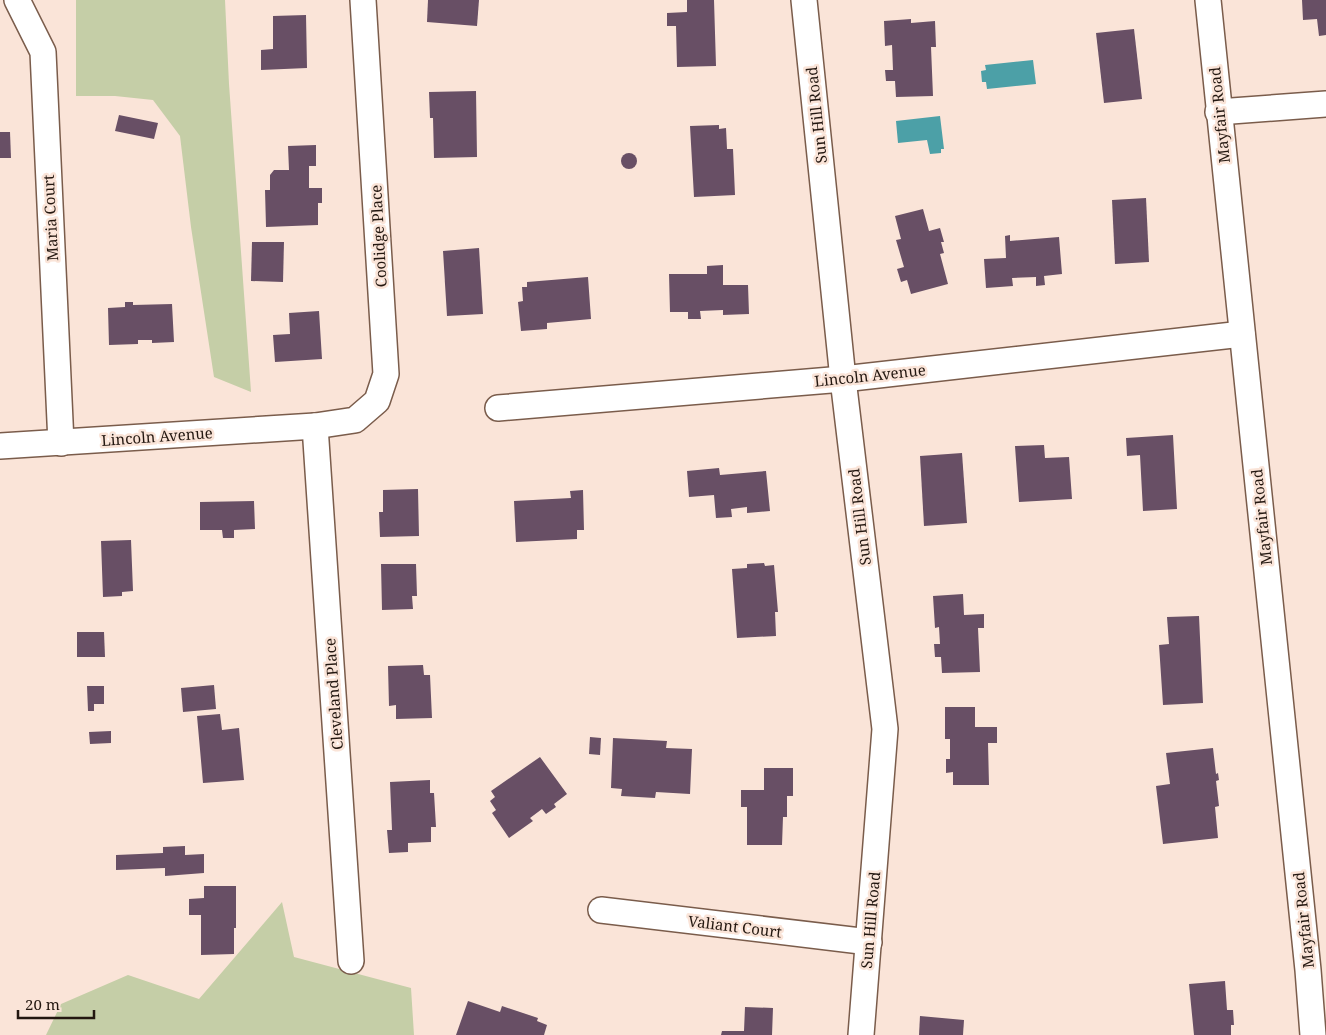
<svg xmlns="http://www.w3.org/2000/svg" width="1326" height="1035" font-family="'Noto Serif',serif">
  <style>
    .green { fill: #c5cea7 }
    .water { fill: #4ca0a7 }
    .building { fill: #684f65 }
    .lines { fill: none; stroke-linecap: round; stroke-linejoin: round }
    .minor-casing { stroke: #7a5c4b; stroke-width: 28 }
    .minor { stroke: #fff; stroke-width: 25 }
    .labels { text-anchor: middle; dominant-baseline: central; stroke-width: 5; stroke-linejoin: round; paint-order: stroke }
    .street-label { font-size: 15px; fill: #231710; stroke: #fae4d8 }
  </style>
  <rect width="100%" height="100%" fill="#fae4d8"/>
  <!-- green -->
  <g class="green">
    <path d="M 76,0 L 225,0 L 229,84 L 251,392 L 214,377 L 191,227 L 180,136 L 153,100 L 115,96 L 76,96 Z"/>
    <path d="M 282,902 L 294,957 L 411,988 L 414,1035 L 46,1035 L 61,1004 L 128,975 L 199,999 Z"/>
  </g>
  <!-- water -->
  <g class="water">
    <path d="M 1033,60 L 1036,84 L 987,89 L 986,82 L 982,82 L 981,71 L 986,70 L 985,65 Z"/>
    <path d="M 940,116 L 944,149 L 941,149 L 941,153 L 930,154 L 927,140 L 898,143 L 896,121 Z"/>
  </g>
  <!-- building -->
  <g class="building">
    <path d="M 428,0 L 479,0 L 477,26 L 427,22 Z"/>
    <path d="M 687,0 L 714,0 L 716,66 L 677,67 L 676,26 L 667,26 L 667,13 L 687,12 Z"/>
    <path d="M 1302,0 L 1326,0 L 1326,35 L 1319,36 L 1317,19 L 1303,20 Z"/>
    <path d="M 306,15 L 307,68 L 261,70 L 261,50 L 273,49 L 273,16 Z"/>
    <path d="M 911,19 L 911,23 L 935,21 L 936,47 L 931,47 L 933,96 L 896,97 L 895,81 L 886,81 L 885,70 L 893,70 L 892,45 L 885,46 L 884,21 Z"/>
    <path d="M 1134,29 L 1142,99 L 1104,103 L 1096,33 Z"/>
    <path d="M 476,91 L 477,157 L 434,158 L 433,118 L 430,118 L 429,92 Z"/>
    <path d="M 119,115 L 158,123 L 154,139 L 115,131 Z"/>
    <path d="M 719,125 L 719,129 L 726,128 L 727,149 L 733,149 L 735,195 L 694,197 L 690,126 Z"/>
    <path d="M 0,132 L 10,132 L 11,158 L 0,158 Z"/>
    <path d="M 316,145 L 316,166 L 309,166 L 309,188 L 322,188 L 322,203 L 318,203 L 318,225 L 266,227 L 265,190 L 270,190 L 270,175 L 274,170 L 289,170 L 288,146 Z"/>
    <circle cx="629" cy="161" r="8"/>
    <path d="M 1146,198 L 1149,262 L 1115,264 L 1112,200 Z"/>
    <path d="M 923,209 L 929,231 L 940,228 L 944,242 L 941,242 L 944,253 L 940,254 L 948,284 L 911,294 L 907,280 L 901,282 L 897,269 L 904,267 L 896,240 L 901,239 L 895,216 Z"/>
    <path d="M 1010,235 L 1010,241 L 1059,237 L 1062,274 L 1044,276 L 1045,285 L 1036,286 L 1036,277 L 1012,278 L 1013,286 L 986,288 L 984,259 L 1006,258 L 1005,236 Z"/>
    <path d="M 252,242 L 284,242 L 283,282 L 251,281 Z"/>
    <path d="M 479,248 L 483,314 L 447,316 L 443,251 Z"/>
    <path d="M 723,265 L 723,285 L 748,285 L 749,314 L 723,315 L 723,310 L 700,311 L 701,319 L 688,319 L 688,312 L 670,312 L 669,274 L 707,274 L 707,266 Z"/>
    <path d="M 588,277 L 591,319 L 547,323 L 547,329 L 521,331 L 518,302 L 523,301 L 522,287 L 527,287 L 527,282 Z"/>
    <path d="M 125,302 L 133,302 L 133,305 L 172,304 L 174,342 L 152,343 L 152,340 L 138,340 L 138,344 L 109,345 L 108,308 L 125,307 Z"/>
    <path d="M 319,311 L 322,359 L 275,362 L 273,335 L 290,334 L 289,313 Z"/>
    <path d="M 1173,435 L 1177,509 L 1143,511 L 1140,455 L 1127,456 L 1126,438 Z"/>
    <path d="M 1044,445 L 1045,458 L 1069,457 L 1072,499 L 1019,502 L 1015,446 Z"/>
    <path d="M 962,453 L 967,523 L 924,526 L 920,456 Z"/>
    <path d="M 719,468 L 720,475 L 766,471 L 770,511 L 747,513 L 747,507 L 731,509 L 732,517 L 716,518 L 714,495 L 689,497 L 687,471 Z"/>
    <path d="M 418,489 L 419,536 L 380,537 L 379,512 L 383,512 L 383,490 Z"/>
    <path d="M 583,490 L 584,530 L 577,530 L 577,539 L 516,542 L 514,501 L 571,498 L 570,491 Z"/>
    <path d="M 254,501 L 255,529 L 234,530 L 234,538 L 223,538 L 222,530 L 200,530 L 200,502 Z"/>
    <path d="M 131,540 L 133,591 L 122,592 L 122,596 L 103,597 L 101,541 Z"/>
    <path d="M 764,563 L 765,566 L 774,565 L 778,612 L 775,612 L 776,636 L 737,638 L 732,569 L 747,568 L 747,564 Z"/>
    <path d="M 381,564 L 416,564 L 417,596 L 412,596 L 413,609 L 382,610 Z"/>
    <path d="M 963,594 L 964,615 L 984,614 L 984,628 L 978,628 L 980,672 L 942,673 L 941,657 L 935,657 L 934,644 L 940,644 L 939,627 L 935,628 L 933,596 Z"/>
    <path d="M 1199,616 L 1203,703 L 1163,705 L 1159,645 L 1169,644 L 1167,617 Z"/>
    <path d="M 77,632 L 104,632 L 105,657 L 77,657 Z"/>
    <path d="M 423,665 L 424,675 L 430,675 L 432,718 L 396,719 L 396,705 L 389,706 L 388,666 Z"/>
    <path d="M 214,685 L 216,709 L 183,712 L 181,688 Z"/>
    <path d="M 87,686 L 104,686 L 104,704 L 94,704 L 94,711 L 88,711 Z"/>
    <path d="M 945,707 L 975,707 L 975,727 L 997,727 L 997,743 L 988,743 L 989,785 L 953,785 L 953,772 L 946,773 L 946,759 L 950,759 L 950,739 L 945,739 Z"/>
    <path d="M 220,714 L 222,730 L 239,728 L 244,780 L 203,783 L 197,716 Z"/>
    <path d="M 111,731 L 111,743 L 90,744 L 89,732 Z"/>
    <path d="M 590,737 L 601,738 L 600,755 L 589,754 Z"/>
    <path d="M 613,738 L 667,741 L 666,748 L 692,749 L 690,794 L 656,792 L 655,798 L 621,796 L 622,789 L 611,788 Z"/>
    <path d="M 1213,748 L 1216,774 L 1218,773 L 1219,780 L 1216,781 L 1219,806 L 1215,807 L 1218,838 L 1163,844 L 1156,786 L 1170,784 L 1166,753 Z"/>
    <path d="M 540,757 L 567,794 L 554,804 L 556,807 L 546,814 L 542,809 L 530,818 L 533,821 L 509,838 L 492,813 L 496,810 L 490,801 L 495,797 L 491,791 Z"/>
    <path d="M 764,768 L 793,768 L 793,796 L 787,796 L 787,817 L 783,817 L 782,845 L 747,845 L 747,807 L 741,807 L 741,790 L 764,790 Z"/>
    <path d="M 430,780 L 430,793 L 434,793 L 436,827 L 431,827 L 431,842 L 408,843 L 408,852 L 389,853 L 387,830 L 392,830 L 390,782 Z"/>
    <path d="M 185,846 L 185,855 L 204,854 L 204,873 L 165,876 L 165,868 L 116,870 L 116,855 L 163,853 L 163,847 Z"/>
    <path d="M 204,886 L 236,886 L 236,928 L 234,928 L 234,954 L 201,955 L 201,915 L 189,915 L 189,899 L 204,898 Z"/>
    <path d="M 1225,981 L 1227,1010 L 1233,1010 L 1234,1025 L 1231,1025 L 1231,1035 L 1194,1035 L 1189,984 Z"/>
    <path d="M 468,1001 L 500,1012 L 502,1006 L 538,1018 L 537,1021 L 547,1025 L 544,1035 L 456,1035 Z"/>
    <path d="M 745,1007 L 773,1008 L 772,1035 L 721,1035 L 722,1031 L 744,1031 Z"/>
    <path d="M 920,1016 L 964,1020 L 963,1035 L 919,1035 Z"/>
  </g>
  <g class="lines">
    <!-- minor casing -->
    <g class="minor-casing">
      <g id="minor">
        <path d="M 17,0 L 43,52 L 61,443"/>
        <path d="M 804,0 L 843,379 L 885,729 L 861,1035"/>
        <path d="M 1208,0 L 1308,970 L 1313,1035"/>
        <path d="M 1218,112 L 1326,104"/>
        <path d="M 498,408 L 843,379 L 1242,334"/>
        <path d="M 315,426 L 351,961"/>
        <path d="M 0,446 L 315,426 L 355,420 L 377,401 L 386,374 L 363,0"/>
        <path d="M 601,910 L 869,942"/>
      </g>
    </g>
    <!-- minor -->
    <use href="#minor" class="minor"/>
  </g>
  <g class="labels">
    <!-- street labels -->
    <g class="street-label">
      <text transform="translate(816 115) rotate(-96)">Sun Hill Road</text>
      <text transform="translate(1219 115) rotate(-96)">Mayfair Road</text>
      <text transform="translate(50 218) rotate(-93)">Maria Court</text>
      <text transform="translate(378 236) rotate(-93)">Coolidge Place</text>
      <text transform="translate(870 375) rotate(-6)">Lincoln Avenue</text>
      <text transform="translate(157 436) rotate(-4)">Lincoln Avenue</text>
      <text transform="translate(859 517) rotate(-97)">Sun Hill Road</text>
      <text transform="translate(1261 517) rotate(-96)">Mayfair Road</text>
      <text transform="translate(333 694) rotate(-94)">Cleveland Place</text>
      <text transform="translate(870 920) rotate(-85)">Sun Hill Road</text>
      <text transform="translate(1303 920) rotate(-96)">Mayfair Road</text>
      <text transform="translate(735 926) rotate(7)">Valiant Court</text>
    </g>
  </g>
  <!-- scale -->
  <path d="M18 1010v8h76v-8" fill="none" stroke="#231710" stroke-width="2.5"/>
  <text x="25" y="1010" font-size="15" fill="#231710" stroke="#fae4d8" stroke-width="4" paint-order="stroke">20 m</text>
</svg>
